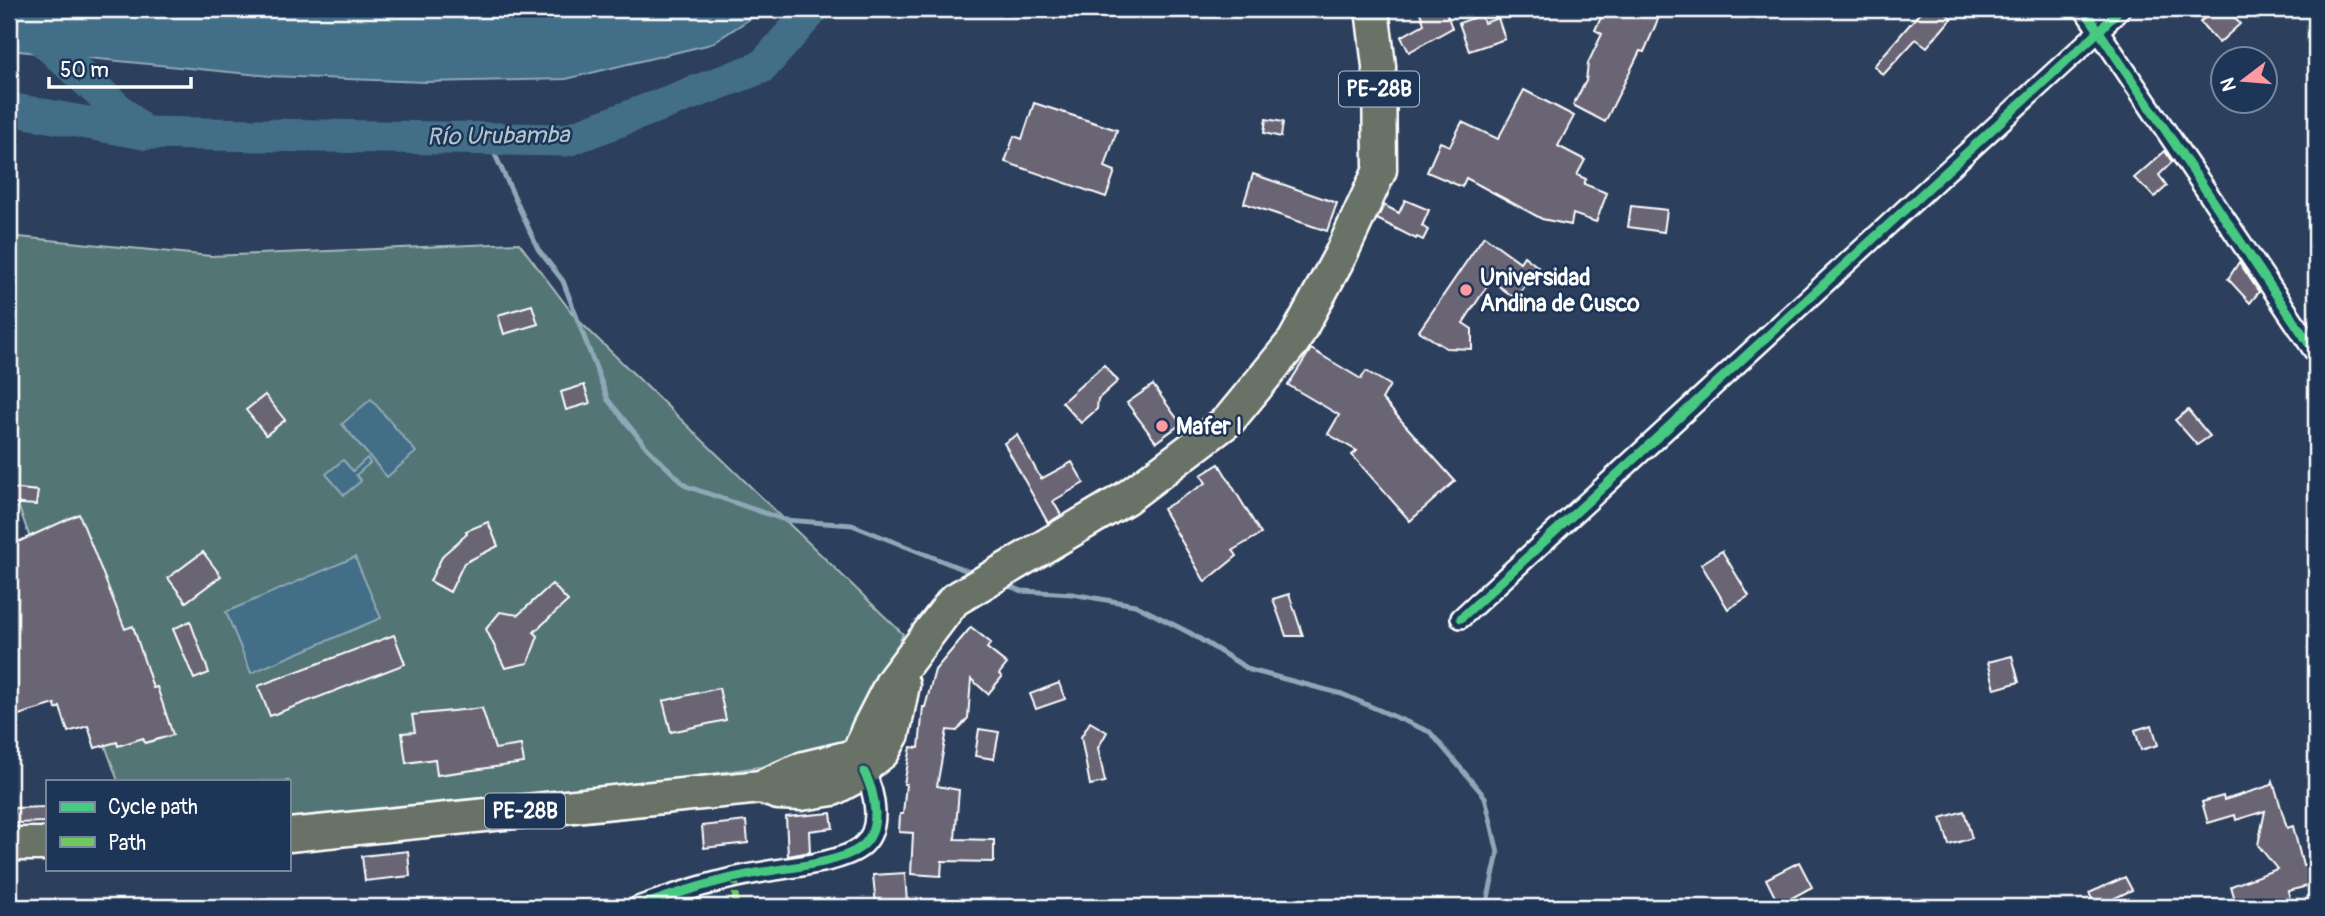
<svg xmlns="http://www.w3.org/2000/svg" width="2325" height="916" font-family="Pangolin,sans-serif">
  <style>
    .green { fill: #537575; stroke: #a9baba; stroke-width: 2 }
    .water { fill: #426e87; stroke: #8ea8b7; stroke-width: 2 }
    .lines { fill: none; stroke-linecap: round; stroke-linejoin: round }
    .stream { stroke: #8ea8b7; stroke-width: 5 }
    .river { stroke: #426e87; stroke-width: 33 }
    .building { fill: #6a6575; stroke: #fff; stroke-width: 2 }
    .minor-casing { stroke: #fff; stroke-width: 24 }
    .trunk-casing { stroke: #fff; stroke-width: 37 }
    .minor { stroke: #1d3557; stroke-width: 19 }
    .trunk { stroke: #697266; stroke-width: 32 }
    .quiet { stroke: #6dc95d; stroke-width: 7; stroke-dasharray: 14 7; stroke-linecap: butt }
    .cycleway-casing { stroke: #1d3557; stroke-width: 13 }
    .cycleway { stroke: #46c982; stroke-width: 9 }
    .poi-dot { fill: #ff9aa2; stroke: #1d3557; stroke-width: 2.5 }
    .labels { text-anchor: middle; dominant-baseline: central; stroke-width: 5; stroke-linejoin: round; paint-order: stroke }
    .shield { fill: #1d3557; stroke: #bbc2cd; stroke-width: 2 }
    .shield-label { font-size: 21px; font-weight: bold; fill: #fff }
    .poi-label { font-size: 23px; font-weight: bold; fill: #fff; stroke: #1d3557; text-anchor: start }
    .water-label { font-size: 24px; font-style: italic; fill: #b3c5cf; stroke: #1d3557 }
  </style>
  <rect width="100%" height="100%" fill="#2c3f5d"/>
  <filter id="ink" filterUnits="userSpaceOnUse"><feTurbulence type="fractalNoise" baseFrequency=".0143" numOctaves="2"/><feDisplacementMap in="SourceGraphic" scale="14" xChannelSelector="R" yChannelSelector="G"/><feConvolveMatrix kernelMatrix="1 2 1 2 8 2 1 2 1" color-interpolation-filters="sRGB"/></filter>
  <g filter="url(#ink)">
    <!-- green -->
    <path class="green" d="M 9,236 L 211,256 L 519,243 L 576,318 L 903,634 L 852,754 L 484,806 L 289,819 L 289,781 L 118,781 L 9,480 Z"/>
    <!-- water -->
    <g class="water">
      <path d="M 9,9 L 765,9 L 711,44 L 566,79 L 425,82 L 270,76 L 9,50 Z"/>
      <path d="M 371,399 L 416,452 L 387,477 L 342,424 Z"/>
      <path d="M 367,458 L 370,463 L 356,475 L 361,481 L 344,495 L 326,474 L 343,460 L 353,471 Z"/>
      <path d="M 355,557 L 381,618 L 251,673 L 226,612 Z"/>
    </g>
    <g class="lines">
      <!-- stream -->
      <g class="stream">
        <path d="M 488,139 L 538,249 L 563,281 L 608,400 L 648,449 L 686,486 L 785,520 L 852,525 L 975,574"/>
        <path d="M 1004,584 L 1022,591 L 1072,594 L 1135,605 L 1190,633 L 1250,670 L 1342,694 L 1430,732 L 1485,797 L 1498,853 L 1486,907"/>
      </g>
      <!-- river -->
      <g class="river">
        <path d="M 9,9 L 144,133 L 567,140 L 762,67 L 813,9"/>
        <path d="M 9,109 L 144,133"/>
      </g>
    </g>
    <!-- building -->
    <g class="building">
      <path d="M 1419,9 L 1445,9 L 1452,28 L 1409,52 L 1401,37 L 1424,24 Z"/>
      <path d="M 1605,9 L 1641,9 L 1659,17 L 1644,52 L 1640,51 L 1605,122 L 1573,105 L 1586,81 L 1588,63 L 1602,34 L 1595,30 Z"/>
      <path d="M 1923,9 L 1941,9 L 1952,18 L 1927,47 L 1916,39 L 1883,75 L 1874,66 Z"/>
      <path d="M 2215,9 L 2227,9 L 2240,24 L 2219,43 L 2200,22 Z"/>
      <path d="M 1481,15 L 1484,23 L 1498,18 L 1505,39 L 1469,51 L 1459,23 Z"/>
      <path d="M 1524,90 L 1574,116 L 1558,146 L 1585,160 L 1577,175 L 1586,179 L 1584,184 L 1607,193 L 1596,222 L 1573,214 L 1571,225 L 1542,219 L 1466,178 L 1462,187 L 1427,172 L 1440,142 L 1450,146 L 1462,122 L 1498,139 Z"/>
      <path d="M 1034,103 L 1117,130 L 1105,167 L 1115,171 L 1106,197 L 1005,162 L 1014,136 L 1022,139 Z"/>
      <path d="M 1266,119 L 1283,122 L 1281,137 L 1264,133 Z"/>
      <path d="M 2165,151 L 2172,162 L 2159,175 L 2167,186 L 2155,197 L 2134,178 Z"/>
      <path d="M 1253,174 L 1337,203 L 1327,231 L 1244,203 Z"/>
      <path d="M 1405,200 L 1429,210 L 1422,226 L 1428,230 L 1423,240 L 1417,237 L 1416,239 L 1377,219 L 1384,205 L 1399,213 Z"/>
      <path d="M 1631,206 L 1667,210 L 1664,232 L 1628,227 Z"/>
      <path d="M 1484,236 L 1520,262 L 1524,256 L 1538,267 L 1516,299 L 1491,280 L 1463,323 L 1472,329 L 1472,349 L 1446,348 L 1419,331 Z"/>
      <path d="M 2239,262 L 2259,292 L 2250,303 L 2228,279 Z"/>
      <path d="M 532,305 L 538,324 L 504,334 L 498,315 Z"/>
      <path d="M 1311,349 L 1361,379 L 1366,371 L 1390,385 L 1382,399 L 1455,481 L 1410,521 L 1352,455 L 1357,451 L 1328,434 L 1339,415 L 1288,385 Z"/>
      <path d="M 1104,365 L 1118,381 L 1098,399 L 1097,409 L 1081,423 L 1062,402 Z"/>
      <path d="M 584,385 L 590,403 L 566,410 L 561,392 Z"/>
      <path d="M 1153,385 L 1181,424 L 1156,442 L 1127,403 Z"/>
      <path d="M 265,395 L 285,420 L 266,435 L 246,410 Z"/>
      <path d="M 2188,410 L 2210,436 L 2197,445 L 2175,420 Z"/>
      <path d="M 1017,435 L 1041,479 L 1072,462 L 1084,483 L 1053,501 L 1061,515 L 1048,523 L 1004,443 Z"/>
      <path d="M 1219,464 L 1261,534 L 1233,550 L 1237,556 L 1205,582 L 1163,509 L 1206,483 L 1201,475 Z"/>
      <path d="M 9,488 L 38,491 L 36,505 L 9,503 Z"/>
      <path d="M 79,514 L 125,629 L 133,626 L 153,688 L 157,687 L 173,735 L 145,743 L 143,738 L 118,746 L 117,742 L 95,748 L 88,726 L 68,732 L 60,707 L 56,709 L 55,704 L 12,717 L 9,707 L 9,546 Z"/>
      <path d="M 488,522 L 498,546 L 464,563 L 450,592 L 430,581 L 443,555 L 467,534 L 466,531 Z"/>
      <path d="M 1722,551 L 1749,596 L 1728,609 L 1701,564 Z"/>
      <path d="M 203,552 L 221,576 L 186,602 L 168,578 Z"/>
      <path d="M 552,584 L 568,601 L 534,632 L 538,636 L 528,663 L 505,668 L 486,629 L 500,612 L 518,615 Z"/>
      <path d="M 1289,594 L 1303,636 L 1286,636 L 1273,599 Z"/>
      <path d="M 190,621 L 209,673 L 194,679 L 173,629 Z"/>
      <path d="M 971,627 L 991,643 L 987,648 L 1007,664 L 999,674 L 1002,677 L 988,694 L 971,679 L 968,718 L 957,731 L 947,730 L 937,786 L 959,790 L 955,839 L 994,840 L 994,862 L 942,861 L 941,876 L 911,874 L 913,833 L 899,832 L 900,814 L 903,814 L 906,784 L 904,784 L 911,747 L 919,748 L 923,707 L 925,707 L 935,670 Z"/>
      <path d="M 394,635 L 405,664 L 270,716 L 258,686 Z"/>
      <path d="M 2012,656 L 2019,682 L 1995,689 L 1988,662 Z"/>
      <path d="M 1059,683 L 1065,699 L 1036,709 L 1030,694 Z"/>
      <path d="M 719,688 L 726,720 L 671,732 L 663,701 Z"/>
      <path d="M 482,708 L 495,749 L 521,745 L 524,763 L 437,775 L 435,759 L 406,763 L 402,733 L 415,732 L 412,715 Z"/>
      <path d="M 1090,722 L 1107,732 L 1098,748 L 1105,782 L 1090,785 L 1081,737 Z"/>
      <path d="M 2152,725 L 2158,745 L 2141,750 L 2135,730 Z"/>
      <path d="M 979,729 L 999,732 L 994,759 L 975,756 Z"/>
      <path d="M 2273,781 L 2287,828 L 2293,826 L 2303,866 L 2316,862 L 2316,884 L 2288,891 L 2292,907 L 2276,907 L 2273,899 L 2249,907 L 2237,907 L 2231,886 L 2277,869 L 2258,845 L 2265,811 L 2236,820 L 2235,815 L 2208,823 L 2202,802 L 2223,796 L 2224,800 L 2272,785 Z"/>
      <path d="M 47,807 L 47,822 L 14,823 L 14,808 Z"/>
      <path d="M 1964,811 L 1972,838 L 1949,845 L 1941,818 Z"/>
      <path d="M 831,813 L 833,828 L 809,831 L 810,852 L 788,856 L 786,817 Z"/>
      <path d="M 746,821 L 748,843 L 704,848 L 702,826 Z"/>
      <path d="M 408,851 L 410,876 L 365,881 L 362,856 Z"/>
      <path d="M 1799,862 L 1812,887 L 1779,905 L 1766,879 Z"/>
      <path d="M 905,873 L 907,903 L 876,905 L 873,875 Z"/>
      <path d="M 2125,877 L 2132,890 L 2096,907 L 2089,893 Z"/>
    </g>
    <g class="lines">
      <!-- minor casing -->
      <g class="minor-casing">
        <g id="minor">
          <path d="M 2084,9 L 2316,354"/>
          <path d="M 1461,618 L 2099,31 L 2120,9"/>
          <path d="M 638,907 C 674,894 710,882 747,875 C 777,868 838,865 861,847 C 883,830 875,792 864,772"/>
        </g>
      </g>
      <!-- trunk casing -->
      <g class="trunk-casing">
        <g id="trunk">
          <path d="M 761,787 L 778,793 L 801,794 L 833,789 L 861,774 L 867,765 L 883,752 L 893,734 L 903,685"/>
          <path d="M 289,835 L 761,787 L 804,768 L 858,755 L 868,729 L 892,682 L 954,600 L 1126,498 L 1229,420 L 1294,341 L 1341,254 L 1380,170 L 1379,66 L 1372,9"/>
          <path d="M 9,844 L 47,844"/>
        </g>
      </g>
      <!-- minor -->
      <use href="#minor" class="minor"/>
      <!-- trunk -->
      <use href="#trunk" class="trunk"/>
      <!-- quiet -->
      <path class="quiet" d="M 735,907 L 736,877"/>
      <!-- cycleway casing -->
      <g class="cycleway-casing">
        <g id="cycleway">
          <path d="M 2084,9 L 2316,354"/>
          <path d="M 1461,618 L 2099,31 L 2120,9"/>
          <path d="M 638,907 C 674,894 710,882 747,875 C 777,868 838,865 861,847 C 883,830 875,792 864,772"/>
        </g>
      </g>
      <!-- cycleway -->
      <use href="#cycleway" class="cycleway"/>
    </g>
  </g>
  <!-- markers -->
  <g class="poi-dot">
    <circle cx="1466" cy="290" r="7"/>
    <circle cx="1162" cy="426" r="7"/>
  </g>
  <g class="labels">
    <!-- shield labels -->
    <g class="shield">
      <rect x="1339" y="71.5" width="80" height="35" rx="5"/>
      <rect x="485" y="793.5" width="80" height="35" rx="5"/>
    </g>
    <g class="shield-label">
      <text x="1379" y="89">PE-28B</text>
      <text x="525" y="811">PE-28B</text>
    </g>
    <!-- poi labels -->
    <g class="poi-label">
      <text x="1480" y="277">Universidad<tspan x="1480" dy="26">Andina de Cusco</tspan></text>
      <text x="1176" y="426">Mafer I</text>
    </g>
    <!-- water labels -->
    <g class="water-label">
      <text transform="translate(498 136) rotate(-1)">Río Urubamba</text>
    </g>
  </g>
  <!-- margin -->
  <rect width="2325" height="916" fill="none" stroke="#1d3557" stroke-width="35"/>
  <rect x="18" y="18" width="2290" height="881" fill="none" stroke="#fff" stroke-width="2.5" filter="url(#ink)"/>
  <!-- legend -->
  <rect x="46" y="780" width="245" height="91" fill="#1d3557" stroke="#77869a" stroke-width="2"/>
  <rect x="60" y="802" width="35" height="10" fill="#46c982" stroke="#77869a" stroke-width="2"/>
  <text x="108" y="814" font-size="21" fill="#ffffff">Cycle path</text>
  <rect x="60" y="837" width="35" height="10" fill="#6dc95d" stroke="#77869a" stroke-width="2"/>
  <text x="108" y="850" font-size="21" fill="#ffffff">Path</text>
  <!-- north arrow -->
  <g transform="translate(2244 80) rotate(254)"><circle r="33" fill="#1d3557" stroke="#77869a" stroke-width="2"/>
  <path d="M0-5L12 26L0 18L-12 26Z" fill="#ff9aa2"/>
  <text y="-10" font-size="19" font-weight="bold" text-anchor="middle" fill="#ffffff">N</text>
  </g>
  <!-- scale -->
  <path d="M49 77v10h142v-10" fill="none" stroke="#ffffff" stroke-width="3.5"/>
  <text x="60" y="77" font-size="21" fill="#ffffff" stroke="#1d3557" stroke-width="5" paint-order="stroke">50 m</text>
</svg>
